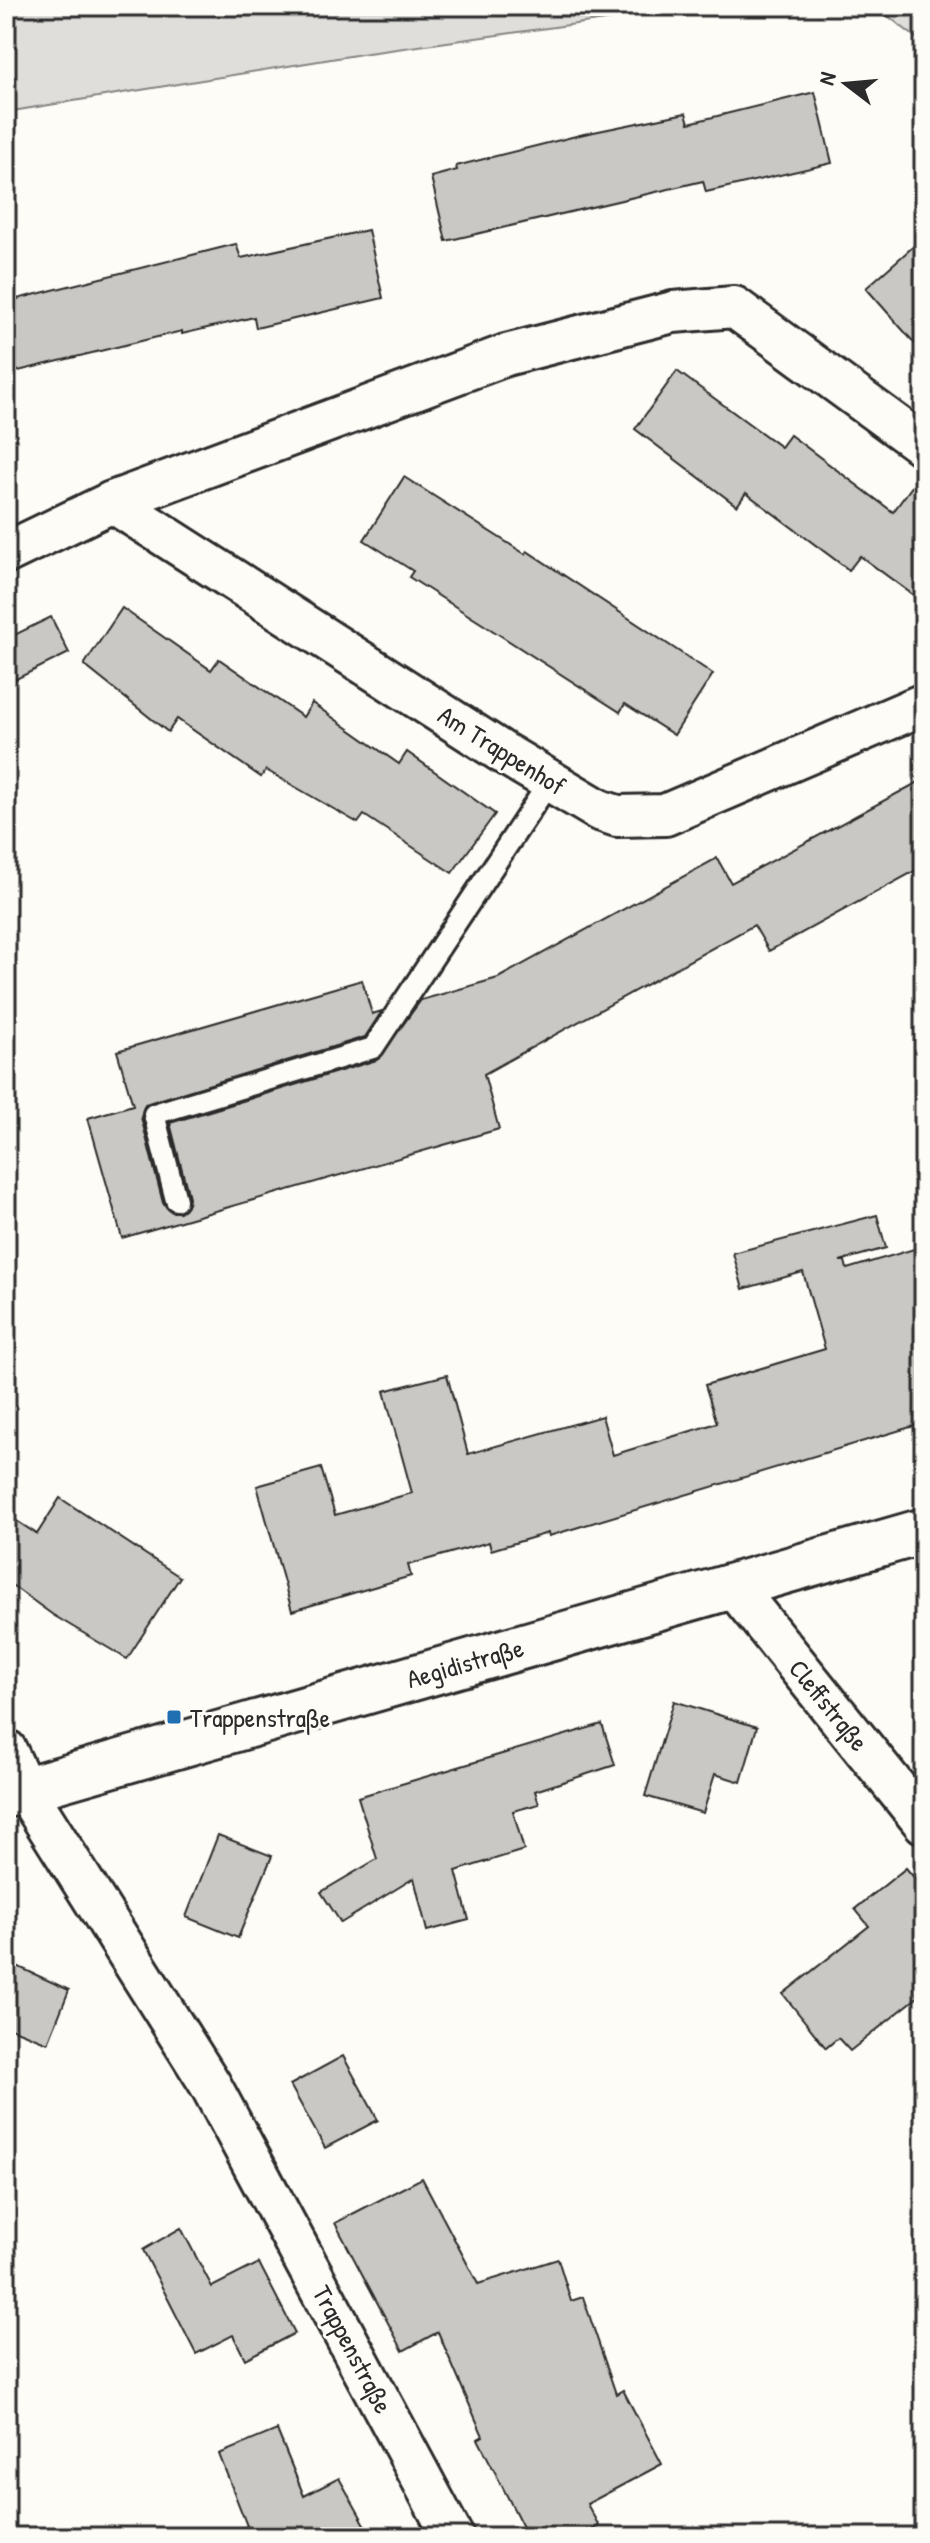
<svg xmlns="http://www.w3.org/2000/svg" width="930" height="2543" font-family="'Patrick Hand',sans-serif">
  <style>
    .green { fill: #dfdeda; stroke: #858482; stroke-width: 2 }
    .building { fill: #c9c8c4; stroke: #2b2b2b; stroke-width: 2 }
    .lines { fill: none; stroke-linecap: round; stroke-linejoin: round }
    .lane-casing { stroke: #2b2b2b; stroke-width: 26 }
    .street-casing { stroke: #2b2b2b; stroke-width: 46 }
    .secondary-casing { stroke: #2b2b2b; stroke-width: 50 }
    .lane { stroke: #fdfcf7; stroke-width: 20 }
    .street { stroke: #fdfcf7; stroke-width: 40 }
    .secondary { stroke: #fdfcf7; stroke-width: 44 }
    .poi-dot { fill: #1f6fb2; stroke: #fdfcf7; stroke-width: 3 }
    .labels { text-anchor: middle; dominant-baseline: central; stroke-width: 6; stroke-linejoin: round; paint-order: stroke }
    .street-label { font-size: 26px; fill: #2b2b2b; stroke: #fdfcf7 }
    .poi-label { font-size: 26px; fill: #2b2b2b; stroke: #fdfcf7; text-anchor: start }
  </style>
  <rect width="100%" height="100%" fill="#fdfcf7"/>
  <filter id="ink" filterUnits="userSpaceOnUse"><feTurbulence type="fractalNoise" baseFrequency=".0125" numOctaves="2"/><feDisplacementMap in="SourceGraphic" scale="16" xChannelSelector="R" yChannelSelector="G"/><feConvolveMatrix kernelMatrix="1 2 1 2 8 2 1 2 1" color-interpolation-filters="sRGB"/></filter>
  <g filter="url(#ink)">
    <!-- green -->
    <g class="green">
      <path d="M 6,6 L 705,6 L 368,53 L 6,112 Z"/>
      <path d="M 875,6 L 924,6 L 924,44 Z"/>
    </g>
    <!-- building -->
    <g class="building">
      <path d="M 815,92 L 832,163 L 706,192 L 703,181 L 446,241 L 431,177 L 457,170 L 456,166 L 584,134 L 686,113 L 689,123 Z"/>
      <path d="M 368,230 L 383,298 L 256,328 L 254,317 L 182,334 L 182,331 L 6,374 L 6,305 L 14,304 L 13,300 L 236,244 L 241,258 Z"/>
      <path d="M 924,237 L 924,354 L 866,288 Z"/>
      <path d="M 677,371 L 781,447 L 790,435 L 893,512 L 924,470 L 924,603 L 860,556 L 849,570 L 746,493 L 737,506 L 635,429 Z"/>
      <path d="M 404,477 L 525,554 L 527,551 L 713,674 L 674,735 L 625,704 L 620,712 L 409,577 L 413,571 L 364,540 Z"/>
      <path d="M 122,608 L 211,670 L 219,659 L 303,717 L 312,703 L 399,764 L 407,752 L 495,814 L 452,873 L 364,815 L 358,823 L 266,770 L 261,777 L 177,719 L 168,732 L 84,665 Z"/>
      <path d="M 51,617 L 69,653 L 6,684 L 6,639 Z"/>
      <path d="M 924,779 L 924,866 L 769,951 L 754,925 L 484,1074 L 499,1129 L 122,1238 L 88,1118 L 133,1105 L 117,1051 L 362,980 L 372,1014 L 382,1011 L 365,1037 L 145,1104 L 141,1117 L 163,1203 L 172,1212 L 180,1212 L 188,1204 L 189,1197 L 170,1123 L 377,1060 L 421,1000 L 498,978 L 717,858 L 731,883 Z"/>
      <path d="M 877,1215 L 886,1248 L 840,1261 L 845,1261 L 847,1269 L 924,1246 L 924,1423 L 549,1536 L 548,1533 L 491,1550 L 489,1542 L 408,1565 L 411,1576 L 292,1611 L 257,1486 L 321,1468 L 335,1515 L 412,1493 L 384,1391 L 447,1375 L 468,1454 L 602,1416 L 613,1455 L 717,1423 L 705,1385 L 825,1349 L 803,1272 L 743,1289 L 733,1253 Z"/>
      <path d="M 60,1498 L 180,1577 L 127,1659 L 53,1615 L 6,1581 L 6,1514 L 37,1534 Z"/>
      <path d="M 674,1701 L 757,1727 L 741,1782 L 715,1774 L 703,1813 L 645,1796 Z"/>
      <path d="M 602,1724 L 615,1765 L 535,1791 L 539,1804 L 513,1811 L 524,1850 L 456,1871 L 469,1920 L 427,1931 L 414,1878 L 341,1923 L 321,1892 L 377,1859 L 358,1797 Z"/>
      <path d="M 218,1835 L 272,1856 L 238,1938 L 186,1917 Z"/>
      <path d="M 906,1868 L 924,1889 L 924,1992 L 850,2051 L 838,2038 L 826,2048 L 783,1994 L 869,1926 L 855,1909 Z"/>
      <path d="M 6,1961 L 69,1990 L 48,2043 L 6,2026 Z"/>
      <path d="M 343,2056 L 378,2120 L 325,2148 L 290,2085 Z"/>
      <path d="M 422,2178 L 478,2284 L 558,2259 L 571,2301 L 583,2297 L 616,2394 L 623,2390 L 662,2464 L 587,2504 L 599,2526 L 577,2537 L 528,2537 L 478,2439 L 483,2436 L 438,2332 L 403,2351 L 335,2223 Z"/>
      <path d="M 181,2228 L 212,2287 L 259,2263 L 295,2333 L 245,2359 L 233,2335 L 196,2354 L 143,2250 Z"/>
      <path d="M 277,2430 L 304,2496 L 339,2478 L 372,2537 L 226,2537 L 247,2526 L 219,2454 Z"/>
    </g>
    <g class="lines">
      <!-- lane casing -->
      <g class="lane-casing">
        <path id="lane" d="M 176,1200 L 154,1114 L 373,1048 L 550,781"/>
      </g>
      <!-- street casing -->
      <g class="street-casing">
        <g id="street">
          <path d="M 112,502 L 505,754 L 599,810 L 617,816 L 665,815 L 924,704"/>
          <path d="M 6,553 L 112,502 L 506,355 L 673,312 L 734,307 L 924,446"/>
          <path d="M 734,1587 L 924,1823"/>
          <path d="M 6,1750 L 25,1790 L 210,2084 L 453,2537"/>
        </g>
      </g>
      <!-- secondary casing -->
      <g class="secondary-casing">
        <path id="secondary" d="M 6,1795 L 924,1531"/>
      </g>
      <!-- lane -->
      <use href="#lane" class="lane"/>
      <!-- street -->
      <use href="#street" class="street"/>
      <!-- secondary -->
      <use href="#secondary" class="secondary"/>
    </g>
  </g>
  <!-- markers -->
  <rect class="poi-dot" x="166" y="1709" width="16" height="16" rx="4"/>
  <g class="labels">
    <!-- street labels -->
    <g class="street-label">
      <text transform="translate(502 750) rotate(32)">Am Trappenhof</text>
      <text transform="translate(465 1663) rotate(-16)">Aegidistraße</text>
      <text transform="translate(829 1705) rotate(51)">Cleffstraße</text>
      <text transform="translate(353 2349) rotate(62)">Trappenstraße</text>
    </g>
    <!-- poi labels -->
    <g class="poi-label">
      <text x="190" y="1717">Trappenstraße</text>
    </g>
  </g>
  <!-- margin -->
  <rect width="930" height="2543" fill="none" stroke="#fdfcf7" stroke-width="32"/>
  <rect x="16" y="16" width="898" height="2511" fill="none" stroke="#2b2b2b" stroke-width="3" filter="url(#ink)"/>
  <!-- north arrow -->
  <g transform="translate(846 84) rotate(286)" stroke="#fdfcf7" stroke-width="6" paint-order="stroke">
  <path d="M0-6L14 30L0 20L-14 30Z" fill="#2b2b2b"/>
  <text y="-12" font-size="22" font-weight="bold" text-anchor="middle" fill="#2b2b2b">N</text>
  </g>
</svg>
